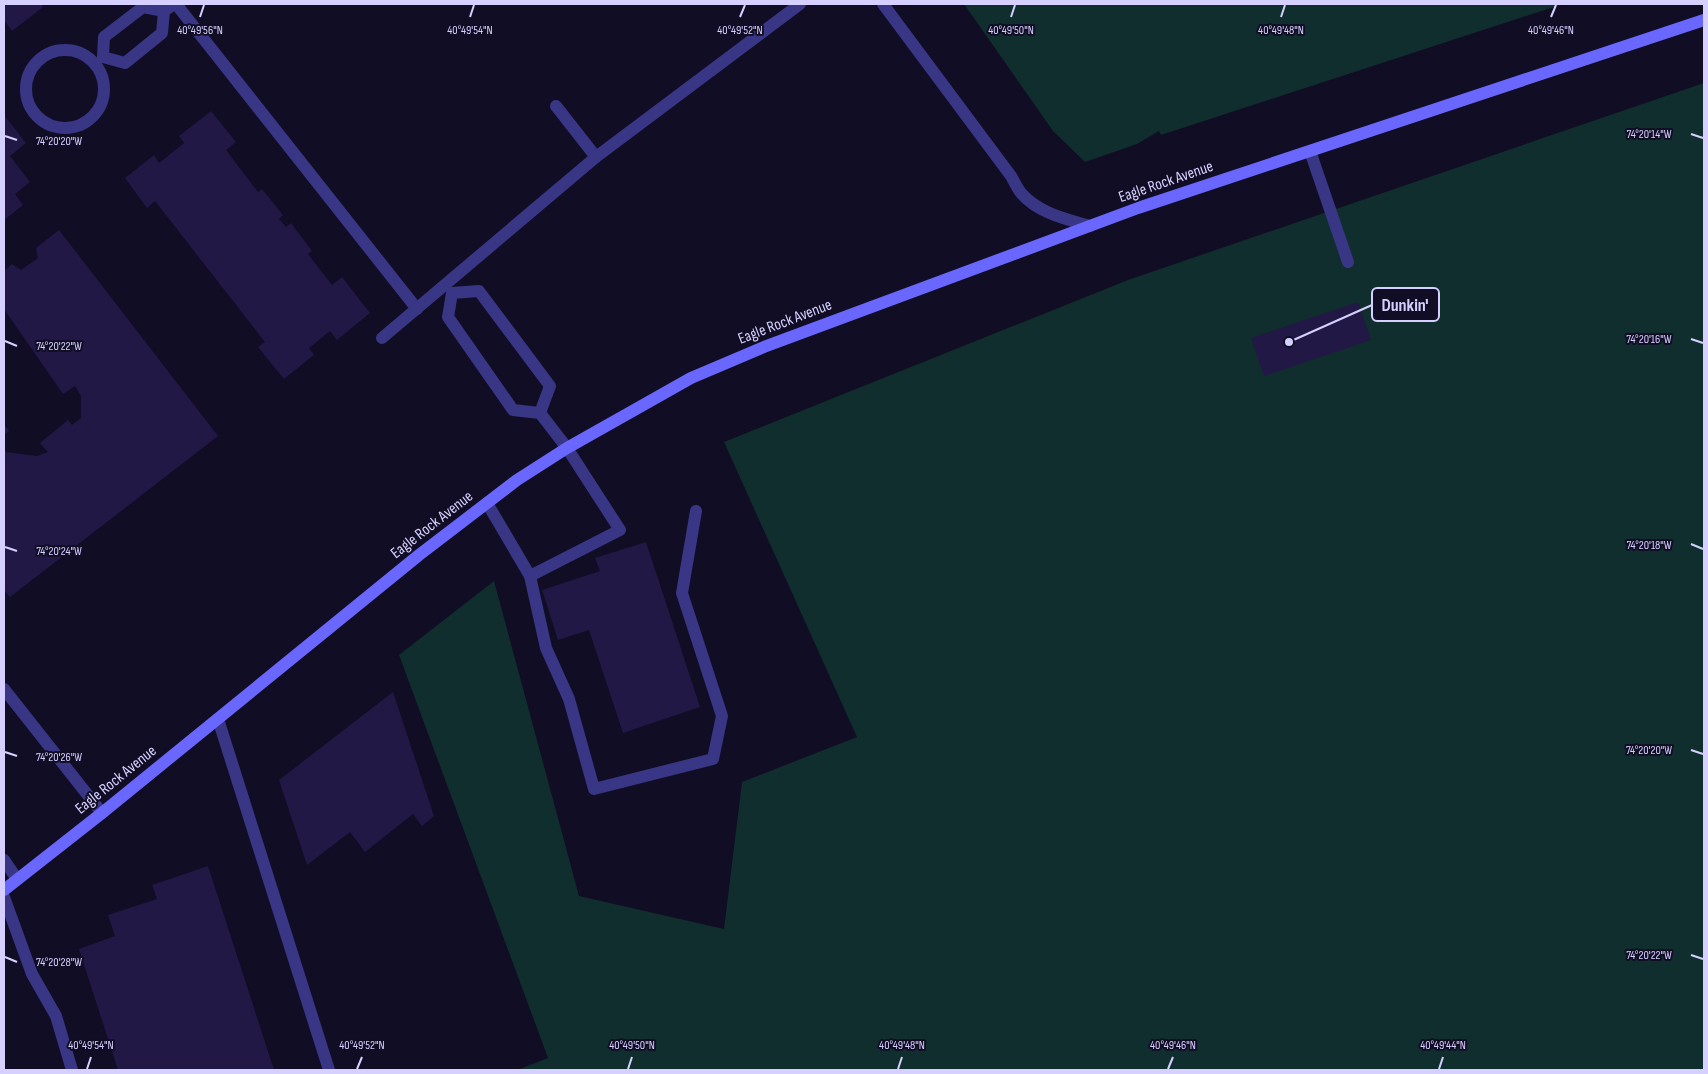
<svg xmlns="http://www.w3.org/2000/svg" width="1708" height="1074" font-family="'Sofia Sans Condensed',sans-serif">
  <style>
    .green { fill: #102e2d }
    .building { fill: #211846 }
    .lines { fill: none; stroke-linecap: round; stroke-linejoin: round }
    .service { stroke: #383685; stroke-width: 12 }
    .minor { stroke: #383685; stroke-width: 12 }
    .secondary { stroke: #6a67ff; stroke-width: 12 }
    .ticks { fill: none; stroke: #d5d0ff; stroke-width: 2 }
    .labels { text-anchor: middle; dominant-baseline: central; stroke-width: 4; stroke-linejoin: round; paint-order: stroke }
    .street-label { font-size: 16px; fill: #d5d0ff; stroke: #110d24 }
    .ticks-label { font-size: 12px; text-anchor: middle; fill: #d5d0ff; stroke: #110d24; stroke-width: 4; stroke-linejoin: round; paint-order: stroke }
    .leader { fill: none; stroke: #d5d0ff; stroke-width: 2 }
    .callout-dot { fill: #d5d0ff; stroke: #110d24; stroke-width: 2 }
    .callout { fill: #110d24; stroke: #d5d0ff; stroke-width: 2 }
    .callout-label { font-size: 18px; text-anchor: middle; font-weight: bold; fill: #d5d0ff }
  </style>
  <rect width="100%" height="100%" fill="#110d24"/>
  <!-- green -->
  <g class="green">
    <path d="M 964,4 L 1563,4 L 1161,135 L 1159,131 L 1137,144 L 1085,162 L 1053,131 Z"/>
    <path d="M 1704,83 L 1704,1070 L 517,1070 L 548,1058 L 399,655 L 494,581 L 579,896 L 724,929 L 742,782 L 857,737 L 724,442 L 1128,280 Z"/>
  </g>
  <!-- building -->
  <g class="building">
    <path d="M 4,4 L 41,4 L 43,7 L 12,31 L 4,20 Z"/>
    <path d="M 211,111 L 236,142 L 226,150 L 258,192 L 262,189 L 283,215 L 279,219 L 286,227 L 291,223 L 312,251 L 308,254 L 332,285 L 342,277 L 370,313 L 337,340 L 330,331 L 309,348 L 314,355 L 284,379 L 258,347 L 265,342 L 155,201 L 147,208 L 125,178 L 154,155 L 159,163 L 184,143 L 179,136 Z"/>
    <path d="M 4,115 L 26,143 L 10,156 L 30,182 L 15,194 L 23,205 L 4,220 Z"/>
    <path d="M 59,230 L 218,436 L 10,597 L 4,590 L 4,449 L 6,452 L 37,456 L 48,452 L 40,443 L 68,420 L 72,425 L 81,418 L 81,396 L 75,386 L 63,394 L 4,309 L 4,271 L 12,264 L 21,270 L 38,258 L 36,248 Z"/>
    <path d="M 1358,302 L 1371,340 L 1264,376 L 1251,338 Z"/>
    <path d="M 4,424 L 9,431 L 4,435 Z"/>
    <path d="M 646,542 L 700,707 L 623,733 L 589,630 L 558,640 L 542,590 L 600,571 L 595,558 Z"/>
    <path d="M 393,692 L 434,816 L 422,826 L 413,814 L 365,852 L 350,832 L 307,865 L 279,780 Z"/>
    <path d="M 208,866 L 274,1070 L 118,1070 L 79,949 L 115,936 L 108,915 L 157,899 L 152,885 Z"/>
  </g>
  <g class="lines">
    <!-- service -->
    <g class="service">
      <path d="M 176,4 L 417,309"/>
      <path d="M 883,4 L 1011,176 C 1014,181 1017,188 1021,193 C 1038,213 1066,219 1090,226"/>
      <path d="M 164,11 L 162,33 L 125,63 L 103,57 L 104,37 L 143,7 L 164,11 L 174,4"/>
      <circle cx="65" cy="89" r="39"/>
      <path d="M 556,106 L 596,157"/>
      <path d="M 1310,151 L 1348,262"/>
      <path d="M 382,338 L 596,157 L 800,4"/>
      <path d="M 487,503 L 530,576 L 546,648 L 569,699 L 594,789 L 713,759 L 722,716 L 682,593 L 696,511"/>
      <path d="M 530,576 L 620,530 L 567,448 L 540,413 L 513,410 L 448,317 L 452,293 L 479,291 L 550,386 L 540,413"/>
      <path d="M 4,689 L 102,813"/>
      <path d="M 218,719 L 329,1070"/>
      <path d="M 4,860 L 17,879"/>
    </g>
    <!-- minor -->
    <path class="minor" d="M 4,897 L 32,974 L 56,1016 L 72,1070"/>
    <!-- secondary -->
    <path class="secondary" d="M 4,890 L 102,813 L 419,555 L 517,480 L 567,448 L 691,378 L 764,347 L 1138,208 L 1704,20"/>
  </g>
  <!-- ticks -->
  <path class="ticks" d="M 200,17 L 204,5M 470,17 L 474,5M 740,17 L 745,5M 1011,17 L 1015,5M 1281,17 L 1285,5M 1551,17 L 1556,5M 1691,134 L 1703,138M 5,136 L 17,140M 1691,339 L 1703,343M 5,341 L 17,346M 1691,544 L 1703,549M 5,547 L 17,551M 1691,750 L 1703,754M 5,752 L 17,756M 1691,955 L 1703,959M 5,957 L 17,962M 87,1069 L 91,1057M 357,1069 L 362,1057M 628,1069 L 632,1057M 898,1069 L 902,1057M 1168,1069 L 1173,1057M 1439,1069 L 1443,1057"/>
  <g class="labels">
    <!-- street labels -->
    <g class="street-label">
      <text transform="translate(1166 182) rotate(-19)">Eagle Rock Avenue</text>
      <text transform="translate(785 322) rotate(-21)">Eagle Rock Avenue</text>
      <text transform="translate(432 525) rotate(-38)">Eagle Rock Avenue</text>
      <text transform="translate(116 780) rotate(-39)">Eagle Rock Avenue</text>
    </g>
  </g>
  <g class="ticks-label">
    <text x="200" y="34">40°49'56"N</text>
    <text x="470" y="34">40°49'54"N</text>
    <text x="740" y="34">40°49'52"N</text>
    <text x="1011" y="34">40°49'50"N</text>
    <text x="1281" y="34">40°49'48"N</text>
    <text x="1551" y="34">40°49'46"N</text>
    <text x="1649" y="138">74°20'14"W</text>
    <text x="59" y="145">74°20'20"W</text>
    <text x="1649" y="343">74°20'16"W</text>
    <text x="59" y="350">74°20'22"W</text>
    <text x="1649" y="549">74°20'18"W</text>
    <text x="59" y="555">74°20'24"W</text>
    <text x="1649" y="754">74°20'20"W</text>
    <text x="59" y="761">74°20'26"W</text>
    <text x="1649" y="959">74°20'22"W</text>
    <text x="59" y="966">74°20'28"W</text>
    <text x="91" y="1049">40°49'54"N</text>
    <text x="362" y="1049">40°49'52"N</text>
    <text x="632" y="1049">40°49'50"N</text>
    <text x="902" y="1049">40°49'48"N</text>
    <text x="1173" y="1049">40°49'46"N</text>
    <text x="1443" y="1049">40°49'44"N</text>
  </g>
  <!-- callouts -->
  <path class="leader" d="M1289 342L1372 305"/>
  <circle class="callout-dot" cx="1289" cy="342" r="5"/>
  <rect class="callout" x="1372" y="288" width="67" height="33" rx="5"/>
  <g class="callout-label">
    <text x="1405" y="311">Dunkin'</text>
  </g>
  <!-- border -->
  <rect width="1708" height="1074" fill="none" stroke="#d5d0ff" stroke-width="10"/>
</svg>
